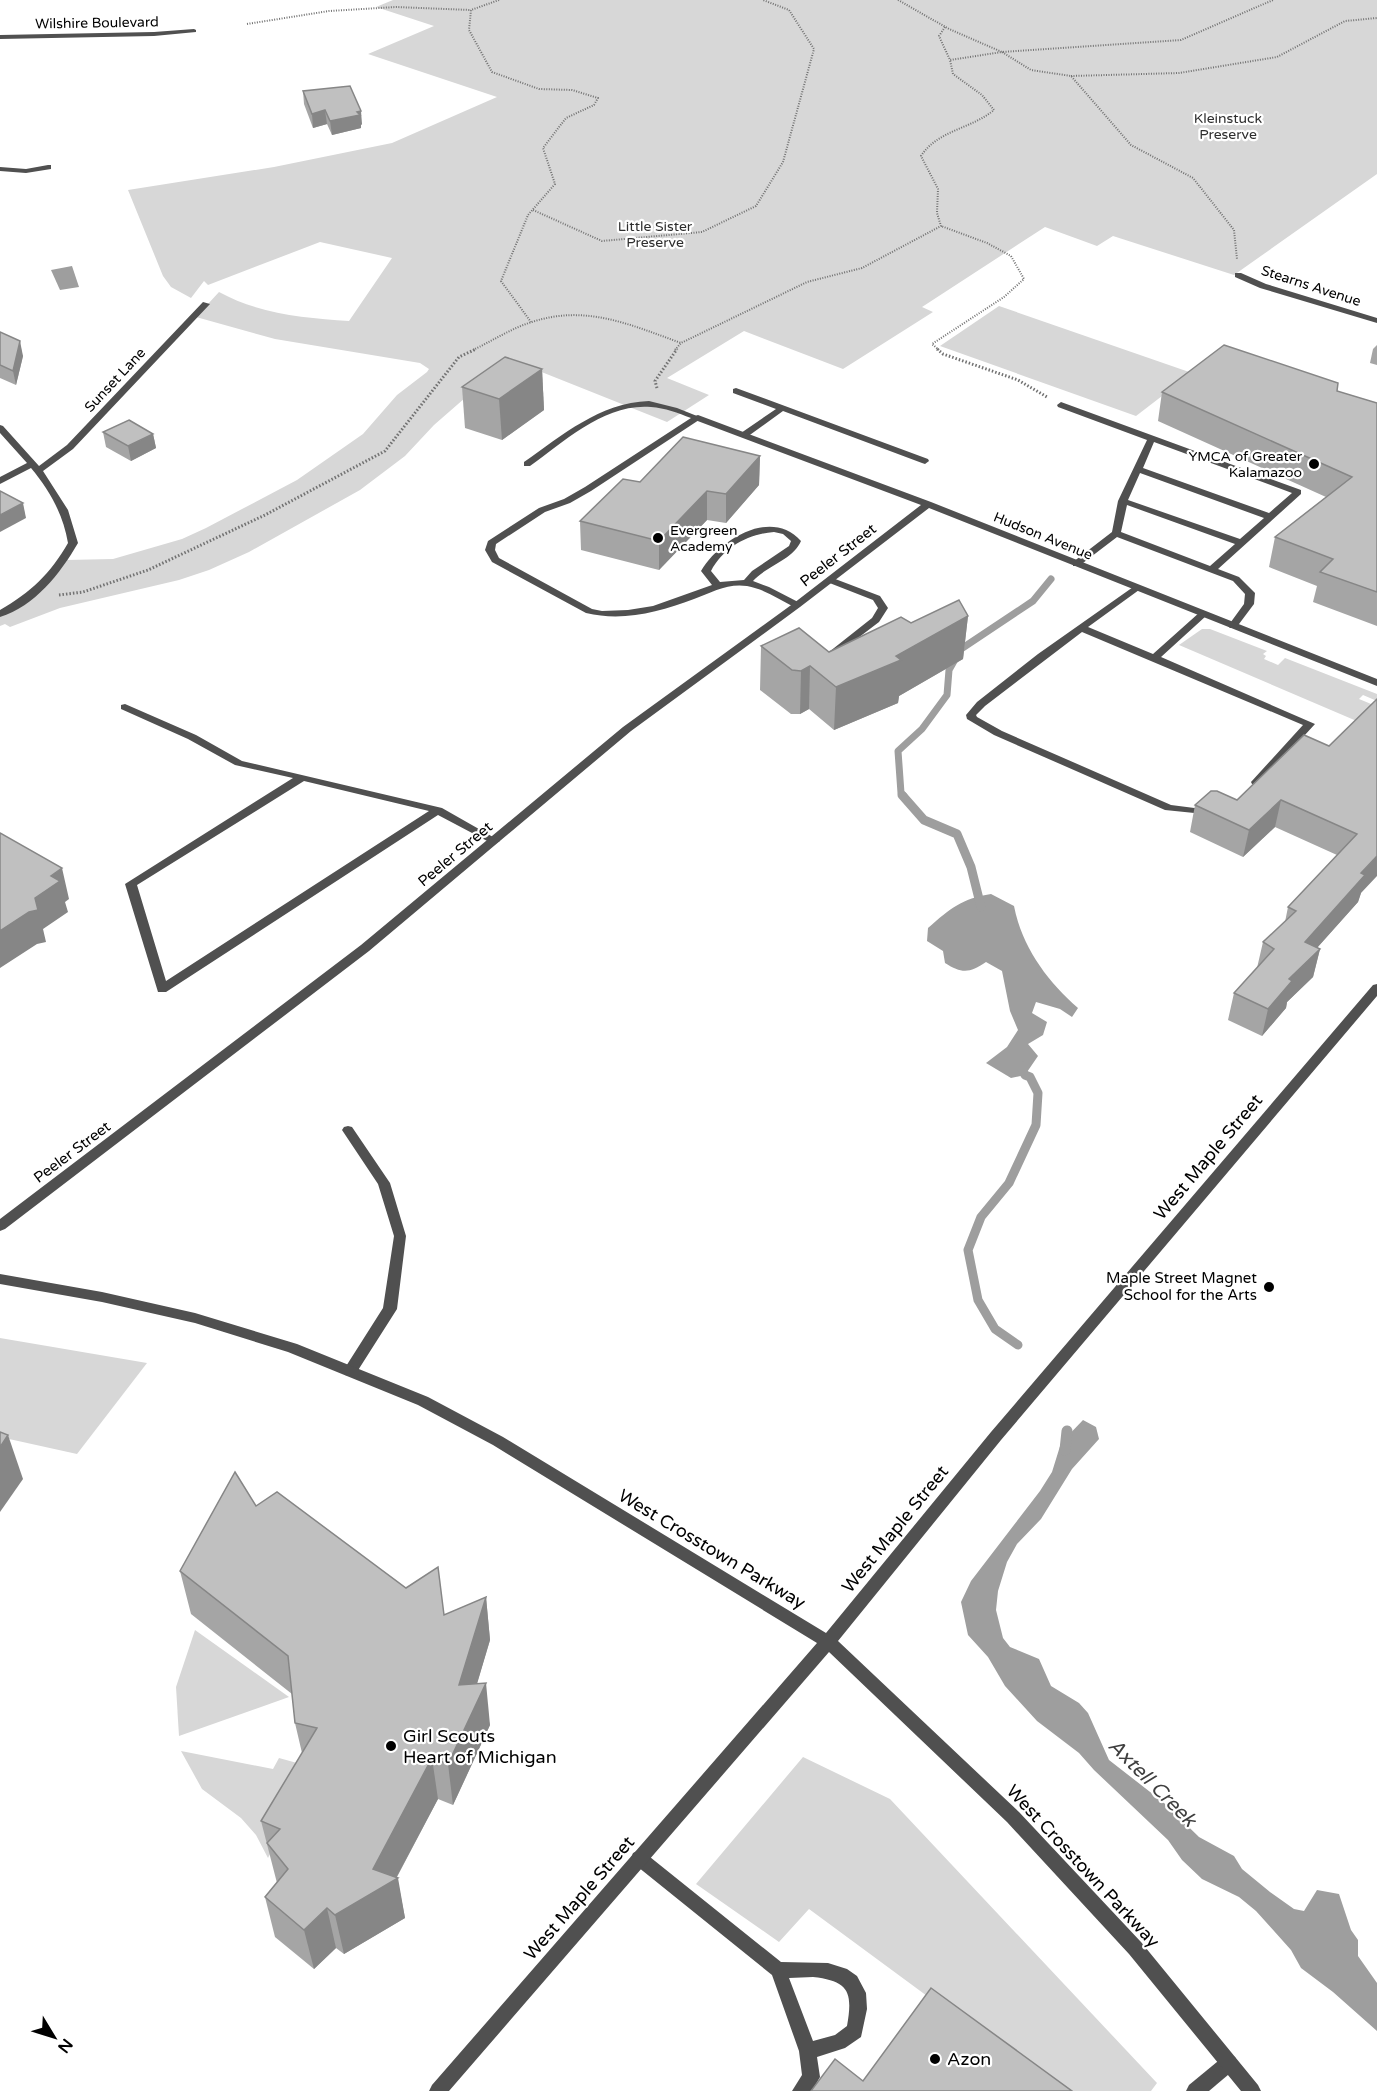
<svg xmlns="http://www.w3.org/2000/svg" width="1377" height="2091" font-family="'Varela Round',sans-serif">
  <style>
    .green { fill: #d7d7d7 }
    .water { fill: #9e9e9e }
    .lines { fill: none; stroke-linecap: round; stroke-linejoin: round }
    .stream-far2 { stroke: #9e9e9e; stroke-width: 7 }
    .stream-far1 { stroke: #9e9e9e; stroke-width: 9 }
    .stream { stroke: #9e9e9e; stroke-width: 11 }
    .path-far1 { stroke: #727272; stroke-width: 2; stroke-dasharray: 1 1.5; stroke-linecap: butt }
    .path { stroke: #727272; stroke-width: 3; stroke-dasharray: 1.5 2; stroke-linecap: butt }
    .lane { fill: #505050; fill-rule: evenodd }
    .street { fill: #505050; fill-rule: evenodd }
    .wall { fill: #a5a5a5 }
    .shaded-wall { fill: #868686 }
    .building { fill: #c0c0c0; stroke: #868686; stroke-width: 1.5 }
    .poi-dot { fill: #000; stroke: #fff; stroke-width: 2 }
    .labels { text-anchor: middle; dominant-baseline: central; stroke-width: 4.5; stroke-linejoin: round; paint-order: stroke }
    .far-street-label { font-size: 14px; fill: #000; stroke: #fff }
    .far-park-label { font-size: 14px; fill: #2e2e2e; stroke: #fff }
    .far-poi-label { font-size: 14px; fill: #000; stroke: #fff; text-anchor: end }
    .street-label { font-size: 15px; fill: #000; stroke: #fff }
    .poi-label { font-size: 15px; fill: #000; stroke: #fff; text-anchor: end }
    .near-street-label { font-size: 18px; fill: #000; stroke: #fff }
    .near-poi-label { font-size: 18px; fill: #000; stroke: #fff; text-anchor: start }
    .near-water-label { font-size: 20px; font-style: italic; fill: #3f3f3f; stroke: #fff }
  </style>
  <rect width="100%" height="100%" fill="#fff"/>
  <!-- green -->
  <g class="green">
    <path d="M 393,0 L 1377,0 L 1377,174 L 1234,275 L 1113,236 L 1097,246 L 1045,227 L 922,307 L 933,312 L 843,369 L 744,331 L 667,378 L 709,395 L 667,422 L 529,367 L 473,391 L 434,425 L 405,456 L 360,490 L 249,552 L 209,570 L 179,580 L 60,608 L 10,627 L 5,624 L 0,626 L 0,615 L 47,585 L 66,560 L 113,559 L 182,539 L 206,528 L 297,480 L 363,434 L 397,395 L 427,372 L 429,369 L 420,363 L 275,339 L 196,317 L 219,292 C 259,314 305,318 349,321 L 392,258 L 320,242 L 208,285 L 204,281 L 191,298 L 171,287 L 163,276 L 128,190 L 274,167 L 392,143 L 497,97 L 368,54 L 434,26 L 376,7 Z"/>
    <path d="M 999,306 L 1192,373 L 1136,416 L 940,346 Z"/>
    <path d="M 1202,629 L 1210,629 L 1267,651 L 1263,654 L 1266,656 L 1264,659 L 1278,665 L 1285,658 L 1377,694 L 1377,701 L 1363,695 L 1359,699 L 1376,706 L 1359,722 L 1179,645 Z"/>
    <path d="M 0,1338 L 147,1363 L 77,1454 L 0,1437 Z"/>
    <path d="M 195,1630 L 289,1697 L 179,1736 L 176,1687 Z"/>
    <path d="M 181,1751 L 273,1769 L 279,1758 L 297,1763 L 310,1774 L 268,1858 L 256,1835 L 241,1818 L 202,1789 Z"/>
    <path d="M 803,1757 L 890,1799 L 1157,2083 L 1151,2091 L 1056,2091 L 809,1909 L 779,1942 L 696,1884 Z"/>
  </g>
  <!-- water -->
  <g class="water">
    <path d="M 72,266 L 79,287 L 60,290 L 51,270 Z"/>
    <path d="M 991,894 L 1014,906 C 1022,947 1047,981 1078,1008 L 1072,1017 L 1060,1009 L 1036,1002 L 1032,1013 L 1047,1022 L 1043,1035 L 1028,1044 L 1038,1056 L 1025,1075 L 1011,1078 L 986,1063 L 1007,1047 L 1018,1030 L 1010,1011 L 1002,971 L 986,962 C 970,973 962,974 945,963 L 943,951 L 927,941 L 928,928 C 951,908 961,899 991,894 Z"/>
    <path d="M 1083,1420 L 1096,1427 L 1099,1439 L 1072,1469 L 1041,1519 L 1017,1544 L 1007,1562 L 998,1591 L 996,1610 L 1003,1638 L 1010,1647 L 1039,1659 L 1051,1686 L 1079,1703 L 1088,1713 L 1109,1760 L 1163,1802 L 1199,1837 L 1234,1856 L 1242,1869 L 1270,1892 L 1294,1909 L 1304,1911 L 1317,1890 L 1339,1894 L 1351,1930 L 1358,1940 L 1358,1956 L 1377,1983 L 1377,2031 L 1333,1992 L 1301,1968 L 1291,1950 L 1256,1911 L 1239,1897 L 1202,1879 L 1182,1860 L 1168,1840 L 1094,1770 L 1079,1753 L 1037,1721 L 1005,1686 L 988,1657 L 968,1635 L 961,1602 L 971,1581 L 1040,1491 L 1052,1472 L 1061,1443 Z"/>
  </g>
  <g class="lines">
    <!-- stream-far2 -->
    <path class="stream-far2" d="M 904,796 L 901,793 L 898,751 L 922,729 L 947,695 L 949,670 L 961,649 L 1033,601 L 1051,579"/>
    <!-- stream-far1 -->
    <g class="stream-far1">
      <path d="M 902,795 L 924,820 L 957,834 L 971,867 L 981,907"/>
      <path d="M 1018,1345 L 995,1329 L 978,1300 L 968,1250 L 981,1217 L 1009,1183 L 1036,1125 L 1038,1093 L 1030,1077 L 1025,1075 L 1020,1065"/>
    </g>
    <!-- stream -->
    <path class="stream" d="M 1065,1450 L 1067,1431"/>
    <!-- path-far1 -->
    <g class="path-far1">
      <path d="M 499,0 L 471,10 L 469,30 L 492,72 L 539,89 L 572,90 L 598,98 L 594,105 L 566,118 L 543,148 L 555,184 L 528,215 L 501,281 L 531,322"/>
      <path d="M 898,0 L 949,29 L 1002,52 L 1181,40 L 1273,0"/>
      <path d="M 247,24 L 329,11 L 396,7 L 471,10"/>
      <path d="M 945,27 L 939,36 L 950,60 L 1002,52 L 1031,70 L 1071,76 L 1131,145 L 1193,178 L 1234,230 L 1237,259"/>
      <path d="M 1071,76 L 1179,73 L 1277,57 L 1345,21 L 1377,18"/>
      <path d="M 533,210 L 602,241 L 702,232 L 756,206 L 783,162 L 814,49 L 789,10 L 763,0"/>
      <path d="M 473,350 C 492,341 512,328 532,322 C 586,304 631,325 681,343"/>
      <path d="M 675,350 L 681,343 L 807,282 L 862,268 L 941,226 L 937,213 L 938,189 L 921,156 C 938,130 971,129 994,110 L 982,95 L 953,74 L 950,60"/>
      <path d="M 939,350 L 932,344 L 1004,297 L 1024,279 L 1011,256 L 987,243 L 941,226"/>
    </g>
    <!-- path -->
    <g class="path">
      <path d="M 937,349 L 943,354 L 1018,380 L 1047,397"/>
      <path d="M 657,388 L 655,381 L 677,349"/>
      <path d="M 59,595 L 83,592 L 148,570 L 265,515 L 385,451 L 459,357 L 476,349"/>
    </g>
    <!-- lane -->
    <g class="lane">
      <path d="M 736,388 L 928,459 L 929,461 L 925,464 L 922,463 L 783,411 L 747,437 L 741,437 L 741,433 L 776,409 L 733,393 L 733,389 Z"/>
      <path d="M 649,401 L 677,408 L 702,418 L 591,491 L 570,503 L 545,512 L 496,544 L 495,550 L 499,558 L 592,609 L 602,611 L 628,610 L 653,606 L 712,585 L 701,571 C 719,540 771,507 801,541 C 793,560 766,566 753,581 L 769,587 L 800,603 L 800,607 L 794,607 C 779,599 764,589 747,586 C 728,583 712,592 694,599 C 659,612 623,622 586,613 L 492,562 L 485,550 L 488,541 L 539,508 L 564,499 L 585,487 L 691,418 C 678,413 665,408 651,407 C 605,403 565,441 530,466 L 524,466 L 524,462 C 563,435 599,403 649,401 ZM 774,532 L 783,534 L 791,541 L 789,546 L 752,571 L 744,580 L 720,582 L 711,571 C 724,547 748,534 774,532 Z"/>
      <path d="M 1061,402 L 1301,490 L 1301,494 L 1218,569 L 1239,577 L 1255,593 L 1254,604 L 1236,628 L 1230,628 L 1228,626 L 1244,604 L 1245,594 L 1233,581 L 1117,537 L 1079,566 L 1073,566 L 1073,562 L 1112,532 L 1118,501 L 1147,440 L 1058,407 L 1057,405 ZM 1154,442 L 1292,493 L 1269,513 L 1143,468 ZM 1140,473 L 1264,518 L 1240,539 L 1128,500 ZM 1127,505 L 1235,544 L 1210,566 L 1121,532 Z"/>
      <path d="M 830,577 L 880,596 L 888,608 L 879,622 L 833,657 L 828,654 L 829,652 L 872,618 L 878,608 L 873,600 L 827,582 L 827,578 Z"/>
      <path d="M 1136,585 L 1141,588 L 1139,590 L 1088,627 L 1153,654 L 1200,612 L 1206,612 L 1206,616 L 1161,657 L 1315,724 L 1260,784 L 1252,784 L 1251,782 L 1303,725 L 1082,632 L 985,706 L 976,715 L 977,717 L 1002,731 L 1171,805 L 1210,810 L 1214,811 L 1215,813 L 1214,815 L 1165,810 L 994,735 L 967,719 L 966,715 L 977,702 L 1038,654 Z"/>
      <path d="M 125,704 L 196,735 L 242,761 L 442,808 L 500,841 L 495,844 L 491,843 L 438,815 L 166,992 L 158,992 L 125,884 L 293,778 L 235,765 L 188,739 L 121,709 L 121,705 ZM 304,781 L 429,811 L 166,981 L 137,885 Z"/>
      <path d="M 348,1126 L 352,1127 L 390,1183 L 406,1236 L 397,1309 L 355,1375 L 350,1376 L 345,1375 L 343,1371 L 383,1308 L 394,1236 L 378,1184 L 342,1130 L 344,1127 Z"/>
      <path d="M 639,1850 L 645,1853 L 781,1962 L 828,1963 L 847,1969 L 857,1976 L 866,1993 L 867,2009 L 861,2037 L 845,2048 L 817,2057 L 820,2077 L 812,2091 L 792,2091 L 802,2075 L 799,2051 L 772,1975 L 633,1863 L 631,1858 L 633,1853 ZM 813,1977 C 849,1981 853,1992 847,2026 L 835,2035 L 813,2041 L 789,1978 Z"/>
      <path d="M 1229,2054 L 1235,2057 L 1238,2063 L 1235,2069 L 1209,2091 L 1186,2091 L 1189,2085 L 1223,2057 Z"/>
    </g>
    <!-- street -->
    <g class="street">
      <path d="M 194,29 L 196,30 L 196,32 L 154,36 L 0,39 L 0,35 L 154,32 Z"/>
      <path d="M 48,165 L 51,165 L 51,169 L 26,173 L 0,171 L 0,167 L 26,169 Z"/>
      <path d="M 1235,273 L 1241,273 L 1266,284 L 1377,318 L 1377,323 L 1260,288 L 1235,277 Z"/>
      <path d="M 203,302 L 210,304 L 73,449 L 43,471 L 68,510 L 78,543 C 60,574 35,606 0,617 L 0,610 C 30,593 51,573 68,543 C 63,514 50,491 31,468 L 0,484 L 0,477 L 27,463 L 0,433 L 0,425 L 3,426 L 39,466 L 67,445 Z"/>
      <path d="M 698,415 L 931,502 L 1377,679 L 1377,686 L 929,508 L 800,607 L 631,731 L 369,951 L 5,1229 L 0,1231 L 0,1219 L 361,945 L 623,727 L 794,603 L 921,505 L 695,420 L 695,416 Z"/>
      <path d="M 1377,984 L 1377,996 L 1001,1440 L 838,1641 L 1019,1812 L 1141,1942 L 1258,2085 L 1261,2091 L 1241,2091 L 1129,1954 L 1007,1822 L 829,1652 L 449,2091 L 429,2091 L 432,2085 L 817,1643 L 493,1445 L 418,1405 L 288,1352 L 195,1323 L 102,1302 L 0,1284 L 0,1274 L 102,1292 L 195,1313 L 297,1344 L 428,1397 L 503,1437 L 826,1633 L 991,1432 L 1373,985 Z"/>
    </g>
  </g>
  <!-- wall -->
  <g class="wall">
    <path d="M 303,91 L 362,124 L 361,125 L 361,128 L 332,135 L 327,124 L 313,128 L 304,104 Z"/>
    <path d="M 0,332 L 23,356 L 16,385 L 0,378 Z"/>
    <path d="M 1377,345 L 1377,365 L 1370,363 L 1373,349 Z"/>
    <path d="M 542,369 L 544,410 L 502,440 L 465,428 L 462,387 Z"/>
    <path d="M 1337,391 L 1377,403 L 1377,626 L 1313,602 L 1317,586 L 1269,567 L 1275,537 L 1326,497 L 1158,421 L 1162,392 Z"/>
    <path d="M 103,432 L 153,434 L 156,448 L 131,461 L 106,447 Z"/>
    <path d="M 760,456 L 759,485 L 726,523 L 707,520 L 659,570 L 581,550 L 580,521 L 640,482 Z"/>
    <path d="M 968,616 L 963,659 L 899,696 L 898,703 L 834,730 L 809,709 L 800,714 L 791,714 L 760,690 L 761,646 L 829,652 L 911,623 Z"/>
    <path d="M 1377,699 L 1361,893 L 1358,902 L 1317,948 L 1320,949 L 1313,977 L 1287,1002 L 1286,1008 L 1262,1036 L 1228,1020 L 1234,993 L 1257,968 L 1263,942 L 1285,922 L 1288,907 L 1337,855 L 1275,827 L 1243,857 L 1190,832 L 1195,805 L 1237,800 L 1329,746 Z"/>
    <path d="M 256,1506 L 406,1588 L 444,1615 L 486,1597 L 490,1640 L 477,1683 L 490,1725 L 453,1805 L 438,1799 L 397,1877 L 405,1918 L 344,1954 L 336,1948 L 314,1969 L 275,1937 L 265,1897 L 277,1883 L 261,1821 L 302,1753 L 295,1723 L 292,1694 L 191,1614 L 180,1571 Z"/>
  </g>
  <!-- shaded-wall -->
  <g class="shaded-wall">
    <path d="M 325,110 L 327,124 L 313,128 L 312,114 Z"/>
    <path d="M 361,111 L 362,124 L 361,125 L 361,128 L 332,135 L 330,121 Z"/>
    <path d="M 20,341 L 23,356 L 16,385 L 13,371 Z"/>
    <path d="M 542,369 L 544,410 L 502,440 L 499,399 Z"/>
    <path d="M 153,434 L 156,448 L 131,461 L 128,446 Z"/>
    <path d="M 760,456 L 759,485 L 726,523 L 726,494 Z"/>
    <path d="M 707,491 L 707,520 L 659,570 L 659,541 Z"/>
    <path d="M 23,503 L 26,518 L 0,532 L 0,515 Z"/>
    <path d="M 968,616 L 963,659 L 899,696 L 898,703 L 834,730 L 836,687 L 896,656 Z"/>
    <path d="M 810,666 L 809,709 L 800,714 L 801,671 Z"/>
    <path d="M 1281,800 L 1275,827 L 1243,857 L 1249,830 Z"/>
    <path d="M 1377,856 L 1377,876 L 1361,893 L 1358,902 L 1298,969 L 1305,942 L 1361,873 Z"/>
    <path d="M 62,868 L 69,899 L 65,902 L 68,912 L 43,929 L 46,942 L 37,944 L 0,968 L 0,931 L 35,898 L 51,876 Z"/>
    <path d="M 1320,949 L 1313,977 L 1287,1002 L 1286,1008 L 1262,1036 L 1268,1009 L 1289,979 Z"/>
    <path d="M 8,1435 L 23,1479 L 0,1512 L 0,1447 Z"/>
    <path d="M 486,1597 L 490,1640 L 464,1728 L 459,1685 Z"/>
    <path d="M 486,1683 L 490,1725 L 453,1805 L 448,1764 Z"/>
    <path d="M 432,1758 L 438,1799 L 396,1878 L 398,1878 L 405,1918 L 344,1954 L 335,1915 L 373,1869 Z"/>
    <path d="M 327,1908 L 336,1948 L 314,1969 L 304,1930 Z"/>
  </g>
  <!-- building -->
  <g class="building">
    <path d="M 350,86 L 361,111 L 357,112 L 360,115 L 330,121 L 325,110 L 312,114 L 303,91 Z"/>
    <path d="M 0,332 L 20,341 L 13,371 L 0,365 Z"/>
    <path d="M 1224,345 L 1338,383 L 1337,391 L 1377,403 L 1377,592 L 1320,572 L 1333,559 L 1275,537 L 1352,477 L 1162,392 Z"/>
    <path d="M 505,357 L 542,369 L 499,399 L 462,387 Z"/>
    <path d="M 129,420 L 153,434 L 128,446 L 103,432 Z"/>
    <path d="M 683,437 L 760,456 L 726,494 L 707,491 L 659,541 L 580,521 L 623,479 L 640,482 Z"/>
    <path d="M 0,491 L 23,503 L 0,515 Z"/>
    <path d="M 959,600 L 968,616 L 896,656 L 901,660 L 836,687 L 810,666 L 801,671 L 792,670 L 761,646 L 799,628 L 829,652 L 901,617 L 911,623 Z"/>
    <path d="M 1377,699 L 1377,856 L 1361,873 L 1365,875 L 1305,942 L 1320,949 L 1289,979 L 1292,981 L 1268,1009 L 1234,993 L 1274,949 L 1263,942 L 1296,911 L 1288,907 L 1357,834 L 1281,800 L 1249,830 L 1195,805 L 1211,791 L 1217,791 L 1237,800 L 1304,735 L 1329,746 Z"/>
    <path d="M 0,833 L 62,868 L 51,876 L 60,881 L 35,898 L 38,910 L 29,912 L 0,931 Z"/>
    <path d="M 0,1432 L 8,1435 L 0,1447 Z"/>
    <path d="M 235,1472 L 256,1506 L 277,1492 L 406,1588 L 438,1567 L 444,1615 L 486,1597 L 459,1685 L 486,1683 L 448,1764 L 432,1758 L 373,1869 L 398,1878 L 335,1915 L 327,1908 L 304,1930 L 265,1897 L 288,1869 L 267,1843 L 280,1829 L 261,1821 L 317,1728 L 295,1723 L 288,1656 L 180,1571 Z"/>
    <path d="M 931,1988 L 1072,2091 L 811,2091 L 835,2059 L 863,2081 Z"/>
  </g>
  <!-- markers -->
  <g class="poi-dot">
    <circle cx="1314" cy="464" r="6"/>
    <circle cx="658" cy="538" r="6"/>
    <circle cx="1269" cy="1287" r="6"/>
    <circle cx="391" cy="1746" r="6"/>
    <circle cx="935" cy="2059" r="6"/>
  </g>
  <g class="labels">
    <!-- far-street labels -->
    <g class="far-street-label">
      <text transform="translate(97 23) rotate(-1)">Wilshire Boulevard</text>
      <text transform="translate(1311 286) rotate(18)">Stearns Avenue</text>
      <text transform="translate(115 380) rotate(-47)">Sunset Lane</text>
      <text transform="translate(1043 536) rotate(22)">Hudson Avenue</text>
    </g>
    <!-- far-park labels -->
    <g class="far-park-label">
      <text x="1228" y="118">Kleinstuck<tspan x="1228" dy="16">Preserve</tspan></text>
      <text x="655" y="226">Little Sister<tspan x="655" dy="16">Preserve</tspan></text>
    </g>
    <!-- far-poi labels -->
    <g class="far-poi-label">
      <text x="1302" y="456">YMCA of Greater<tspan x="1302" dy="16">Kalamazoo</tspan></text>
      <text x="670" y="530" text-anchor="start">Evergreen<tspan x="670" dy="16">Academy</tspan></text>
    </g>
    <!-- street labels -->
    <g class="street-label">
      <text transform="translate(838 555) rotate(-38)">Peeler Street</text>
      <text transform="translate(455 854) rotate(-40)">Peeler Street</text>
      <text transform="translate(72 1152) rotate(-37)">Peeler Street</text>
    </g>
    <!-- poi labels -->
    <g class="poi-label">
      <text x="1257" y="1278">Maple Street Magnet<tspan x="1257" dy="17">School for the Arts</tspan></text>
    </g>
    <!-- near-street labels -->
    <g class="near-street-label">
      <text transform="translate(1208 1157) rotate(-50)">West Maple Street</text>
      <text transform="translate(895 1529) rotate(-51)">West Maple Street</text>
      <text transform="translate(712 1549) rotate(31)">West Crosstown Parkway</text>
      <text transform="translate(1083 1866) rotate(47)">West Crosstown Parkway</text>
      <text transform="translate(579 1898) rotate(-49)">West Maple Street</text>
    </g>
    <!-- near-poi labels -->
    <g class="near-poi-label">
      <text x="403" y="1736">Girl Scouts<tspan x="403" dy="21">Heart of Michigan</tspan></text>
      <text x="947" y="2059">Azon</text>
    </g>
    <!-- near-water labels -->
    <g class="near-water-label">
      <text transform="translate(1152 1783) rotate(45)">Axtell Creek</text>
    </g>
  </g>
  <!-- north arrow -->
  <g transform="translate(54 2037) rotate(128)" stroke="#ffffff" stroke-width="4.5" paint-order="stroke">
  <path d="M0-4.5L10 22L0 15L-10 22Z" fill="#000000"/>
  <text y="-9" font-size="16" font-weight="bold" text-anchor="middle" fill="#000000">N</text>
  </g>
</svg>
